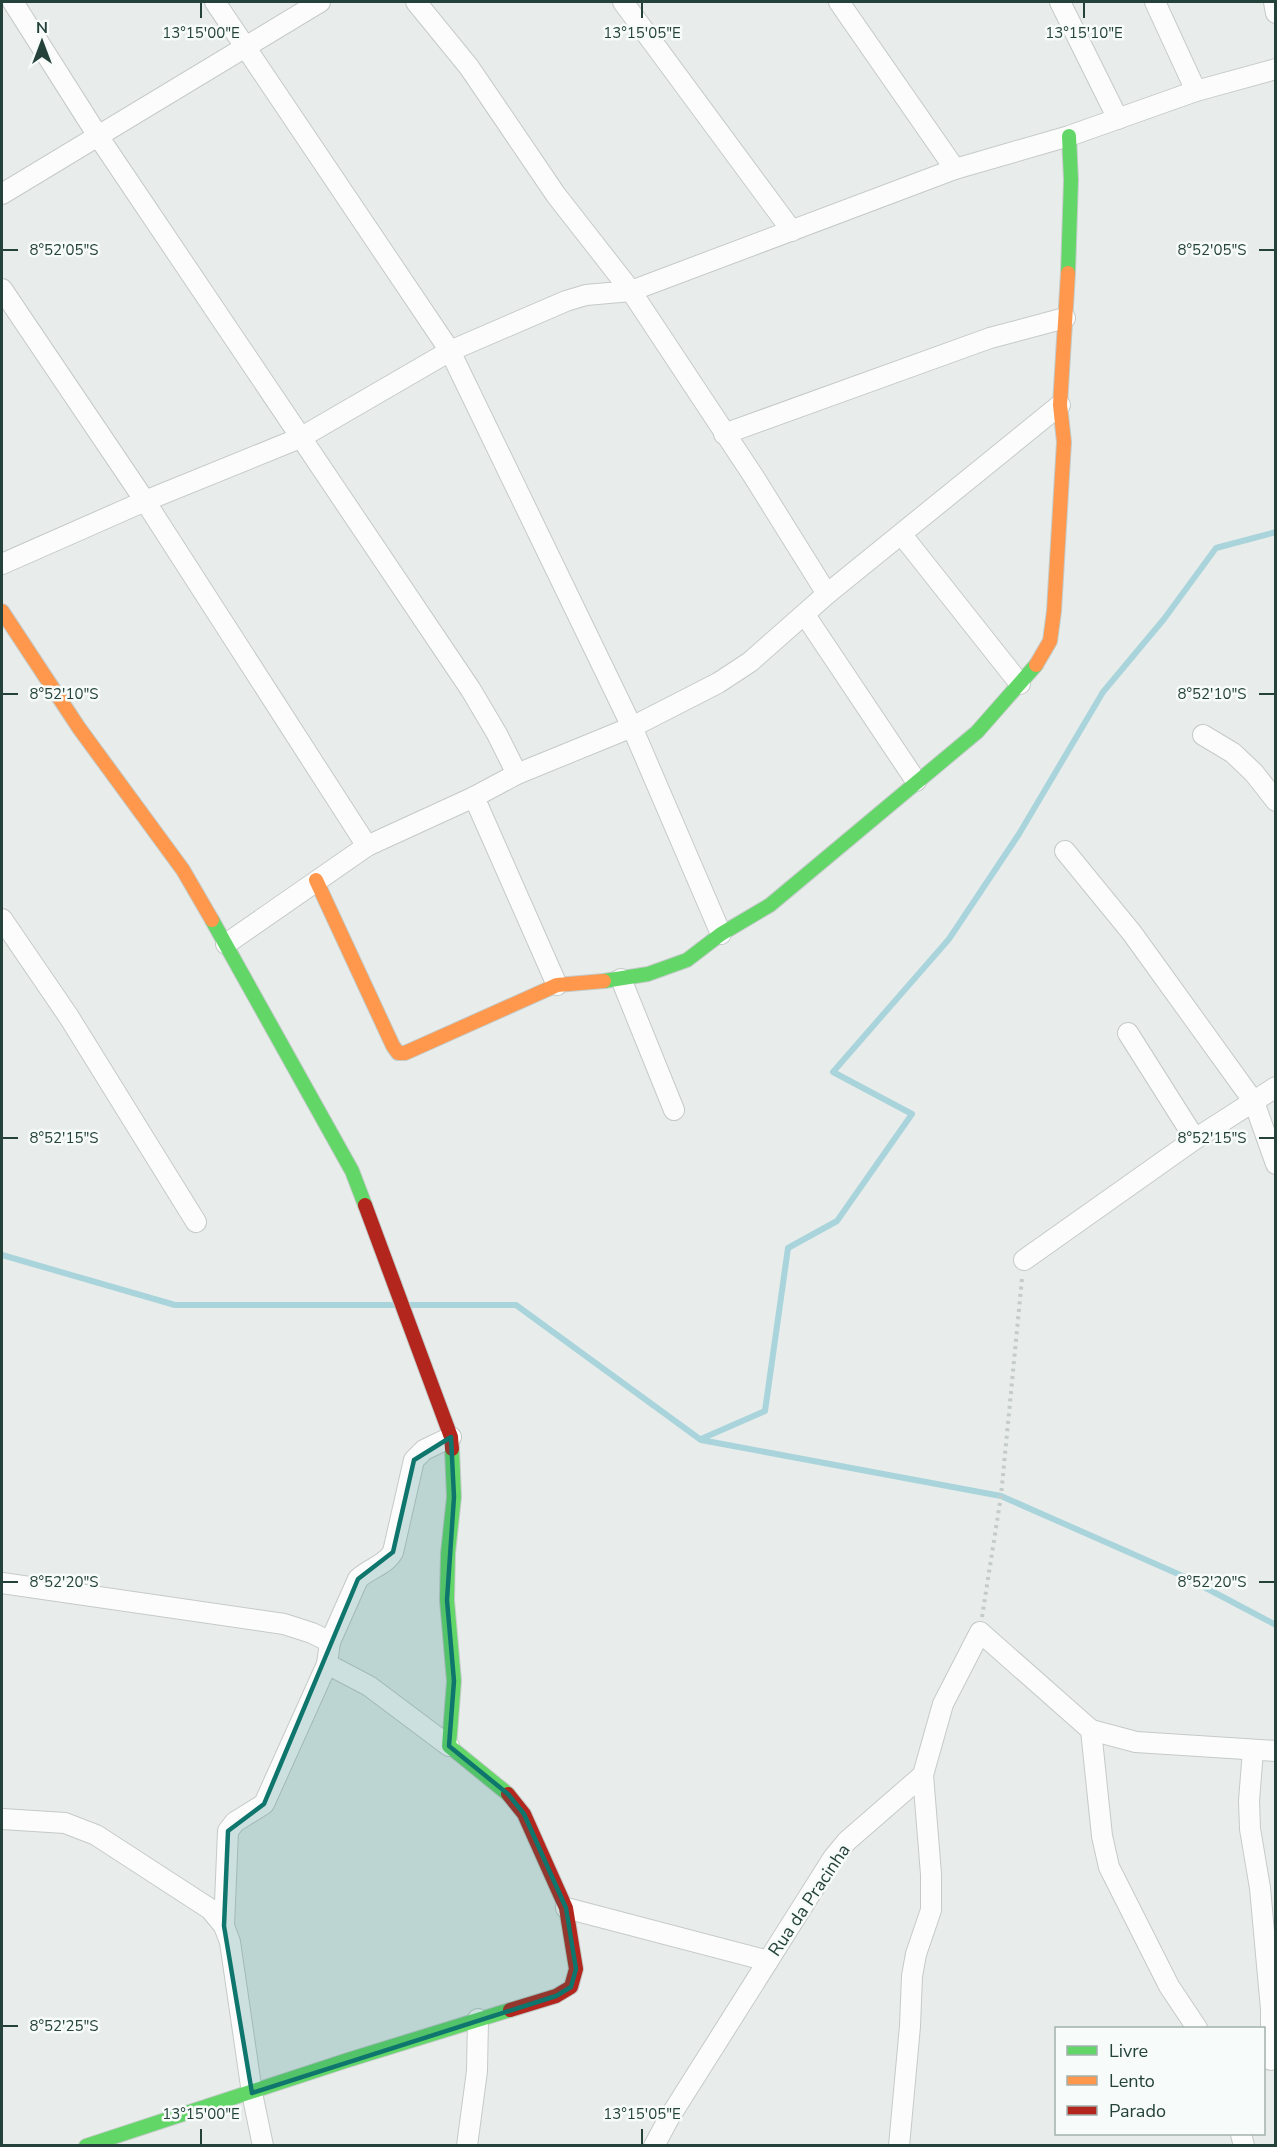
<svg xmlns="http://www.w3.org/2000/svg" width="1277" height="2147" font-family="'Nunito Sans',sans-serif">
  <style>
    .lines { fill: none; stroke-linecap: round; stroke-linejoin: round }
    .stream { stroke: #a9d4db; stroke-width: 6 }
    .street-casing { stroke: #c5cac8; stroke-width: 22 }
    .fast-casing { stroke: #c3cbc8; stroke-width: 16 }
    .slow-casing { stroke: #c3cbc8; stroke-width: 16 }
    .jam-casing { stroke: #c3cbc8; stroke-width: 16 }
    .path { stroke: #c3ccca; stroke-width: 4; stroke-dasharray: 3 4.5; stroke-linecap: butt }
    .street { stroke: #fcfcfc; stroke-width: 20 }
    .fast { stroke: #63d668; stroke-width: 14 }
    .slow { stroke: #ff974d; stroke-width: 14 }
    .jam { stroke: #b3261e; stroke-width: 14 }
    .marked { fill: #0f766e; fill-opacity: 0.2; stroke: #0f766e; stroke-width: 4.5; stroke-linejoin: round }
    .ticks { fill: none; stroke: #24423a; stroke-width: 2 }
    .labels { text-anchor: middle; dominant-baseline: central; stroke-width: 5; stroke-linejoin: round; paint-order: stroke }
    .street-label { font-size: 18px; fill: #24423a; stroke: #f7fbf9 }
    .ticks-label { font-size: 15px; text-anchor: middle; fill: #24423a; stroke: #f7fbf9; stroke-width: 5; stroke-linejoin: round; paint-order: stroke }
  </style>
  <rect width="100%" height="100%" fill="#e8edeb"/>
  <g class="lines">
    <!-- stream -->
    <g class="stream">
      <path d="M 2,1255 L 175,1305 L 396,1305"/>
      <path d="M 409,1305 L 516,1305 L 701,1440 L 1001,1496 L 1185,1577 L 1276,1625"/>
      <path d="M 701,1439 L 765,1411 L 788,1248 L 837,1221 L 912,1114 L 833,1072 L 949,939 L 1019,834 L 1103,692 L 1164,619 L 1216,548 L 1276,532"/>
    </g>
    <!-- street casing -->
    <g class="street-casing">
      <g id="street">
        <path d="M 13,2 L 98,136 L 471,690 L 497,734 L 517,774"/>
        <path d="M 215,2 L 450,351 L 632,727 L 721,934"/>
        <path d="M 416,2 L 469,67 L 556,195 L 631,291 L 754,477 L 827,594"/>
        <path d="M 623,2 L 792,231"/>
        <path d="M 839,2 L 955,169"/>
        <path d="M 1060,2 L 1118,119"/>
        <path d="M 1155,2 L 1196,91"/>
        <path d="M 1274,2 L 1276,13"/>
        <path d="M 2,194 L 320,2"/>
        <path d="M 2,289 L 145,501 L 367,846"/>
        <path d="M 724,434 L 990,338 L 1065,318"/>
        <path d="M 902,535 L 1020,684"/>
        <path d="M 2,564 L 145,501 L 300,438 L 450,351 L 566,301 L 586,295 L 631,291 L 955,169 L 1069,136 L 1196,91 L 1276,69"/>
        <path d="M 805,615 L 916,781"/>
        <path d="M 1203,735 L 1233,753 L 1254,773 L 1276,801"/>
        <path d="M 474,797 L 557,985"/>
        <path d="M 1065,851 L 1132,933 L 1254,1102 L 1276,1164"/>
        <path d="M 2,919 L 69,1017 L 196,1222"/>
        <path d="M 226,944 L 367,846 L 474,797 L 517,774 L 632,727 L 718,683 L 750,662 L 827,594 L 1060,405"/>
        <path d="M 621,979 L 674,1110"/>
        <path d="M 1128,1033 L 1195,1139"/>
        <path d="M 1024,1260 L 1195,1139 L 1276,1087"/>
        <path d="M 2,1583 L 284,1624 L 312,1633 L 330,1642 L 327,1664 L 369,1686 L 449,1746"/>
        <path d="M 330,1642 L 358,1579 C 369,1568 385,1566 393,1552 L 414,1460 L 424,1450 L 451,1437"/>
        <path d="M 1091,1730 L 1136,1742 L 1276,1751"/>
        <path d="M 1253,1750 L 1249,1801 L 1250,1829 L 1260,1888 L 1271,2009 L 1271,2060"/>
        <path d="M 2,1819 L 65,1823 L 96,1835 L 210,1909 L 224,1926 L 230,1942 L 252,2093 L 263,2146"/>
        <path d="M 566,1908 L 768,1961"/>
        <path d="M 224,1926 L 228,1831 L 235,1822 L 264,1804 L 327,1664"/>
        <path d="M 1241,2134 L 1244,2146"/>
        <path d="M 467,2146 L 477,2071 L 478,2019"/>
        <path d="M 654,2146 L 669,2118 L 833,1858 L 847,1841 L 923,1775 L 943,1704 L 980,1632 L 1091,1730 L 1102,1836 L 1109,1867 L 1169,1986 L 1197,2028"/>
        <path d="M 899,2146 L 910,2026 L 912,1976 L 916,1954 L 931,1910 L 931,1874 L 923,1775"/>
      </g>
    </g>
    <!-- fast casing -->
    <g class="fast-casing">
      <g id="fast">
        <path d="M 1068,273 L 1071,180 L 1069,136"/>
        <path d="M 212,920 L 352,1171 L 365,1205"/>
        <path d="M 604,981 L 648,974 L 687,960 L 721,934 L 770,905 L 977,732 L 1036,665"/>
        <path d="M 452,1449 L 454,1497 L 448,1553 L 447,1600 L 454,1681 L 449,1746 L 508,1794"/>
        <path d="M 86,2146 L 348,2060 L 510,2010"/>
      </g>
    </g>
    <!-- slow casing -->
    <g class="slow-casing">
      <g id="slow">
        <path d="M 2,611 L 79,728 L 183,870 L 212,920"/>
        <path d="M 1036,665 L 1050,641 L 1054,611 L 1064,442 L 1060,405 L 1068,273"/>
        <path d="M 316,880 L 393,1046 L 398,1053 L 405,1053 L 557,985 L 604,981"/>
      </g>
    </g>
    <!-- jam casing -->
    <g class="jam-casing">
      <g id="jam">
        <path d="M 365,1205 L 451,1437 L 452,1449"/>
        <path d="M 508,1794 L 524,1814 L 566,1908 L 576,1969 L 571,1987 L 556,1996 L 510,2010"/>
      </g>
    </g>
    <!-- path -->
    <path class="path" d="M 982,1617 L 1001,1496 L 1022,1278"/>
    <!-- street -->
    <use href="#street" class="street"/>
    <!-- fast -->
    <use href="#fast" class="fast"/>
    <!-- slow -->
    <use href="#slow" class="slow"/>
    <!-- jam -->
    <use href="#jam" class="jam"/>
  </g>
  <!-- marked area -->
  <path class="marked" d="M 451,1437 L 454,1497 L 447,1600 L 454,1681 L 449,1746 L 508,1794 L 524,1814 L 566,1908 L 576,1969 L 571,1987 L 556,1996 L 252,2093 L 224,1926 L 228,1831 L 264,1804 L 358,1579 L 393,1552 L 414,1460 Z"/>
  <!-- ticks -->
  <path class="ticks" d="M 201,3 L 201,18M 642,3 L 642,18M 1084,3 L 1084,18M 3,250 L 18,250M 1259,250 L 1274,250M 3,694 L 18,694M 1259,694 L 1274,694M 3,1138 L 18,1138M 1259,1138 L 1274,1138M 3,1582 L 18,1582M 1259,1582 L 1274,1582M 3,2026 L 18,2026M 201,2129 L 201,2144M 642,2129 L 642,2144"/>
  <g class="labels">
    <!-- street labels -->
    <g class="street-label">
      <text transform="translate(809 1900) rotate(-56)">Rua da Pracinha</text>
    </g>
  </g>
  <g class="ticks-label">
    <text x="201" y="38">13°15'00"E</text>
    <text x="642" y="38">13°15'05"E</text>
    <text x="1084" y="38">13°15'10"E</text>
    <text x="64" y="255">8°52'05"S</text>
    <text x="1212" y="255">8°52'05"S</text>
    <text x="64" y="699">8°52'10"S</text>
    <text x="1212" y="699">8°52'10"S</text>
    <text x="64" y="1143">8°52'15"S</text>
    <text x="1212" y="1143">8°52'15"S</text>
    <text x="64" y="1587">8°52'20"S</text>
    <text x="1212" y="1587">8°52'20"S</text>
    <text x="64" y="2031">8°52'25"S</text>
    <text x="201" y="2119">13°15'00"E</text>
    <text x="642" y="2119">13°15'05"E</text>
  </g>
  <!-- border -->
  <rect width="1277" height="2147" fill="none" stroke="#24423a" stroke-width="6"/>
  <!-- legend -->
  <rect x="1055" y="2027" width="210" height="108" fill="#f7fbf9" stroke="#a3b1ad" stroke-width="1.5"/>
  <rect x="1067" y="2046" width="30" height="9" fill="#63d668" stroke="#a3b1ad" stroke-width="1.5"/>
  <text x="1109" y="2057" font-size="18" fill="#24423a">Livre</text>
  <rect x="1067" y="2076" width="30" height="9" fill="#ff974d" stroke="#a3b1ad" stroke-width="1.5"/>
  <text x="1109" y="2087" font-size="18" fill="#24423a">Lento</text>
  <rect x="1067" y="2106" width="30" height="9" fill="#b3261e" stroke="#a3b1ad" stroke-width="1.5"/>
  <text x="1109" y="2117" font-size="18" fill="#24423a">Parado</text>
  <!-- north arrow -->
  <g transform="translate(42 42)" stroke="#f7fbf9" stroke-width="4.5" paint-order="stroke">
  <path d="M0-4.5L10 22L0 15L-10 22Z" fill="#24423a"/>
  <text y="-9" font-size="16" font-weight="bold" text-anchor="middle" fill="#24423a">N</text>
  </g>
</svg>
